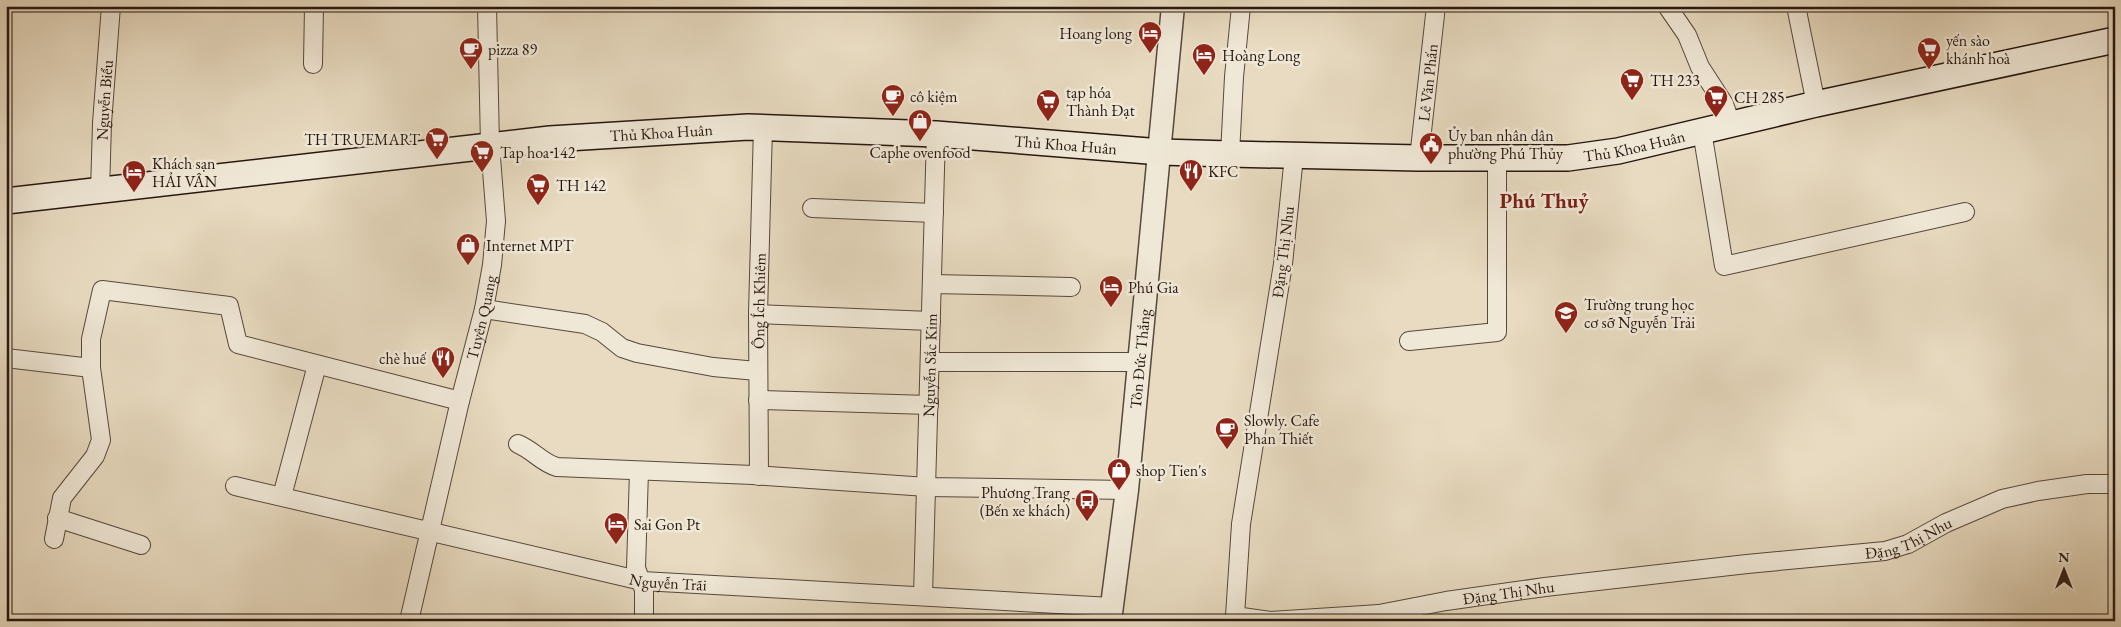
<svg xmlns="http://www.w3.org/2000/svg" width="2121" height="627" font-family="'EB Garamond',serif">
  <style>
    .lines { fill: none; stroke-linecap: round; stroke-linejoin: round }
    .minor-casing { stroke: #57483d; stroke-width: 20 }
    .tertiary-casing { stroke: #57483d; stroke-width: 25 }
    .secondary-casing { stroke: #271711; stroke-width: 28 }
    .minor { stroke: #f0e8d7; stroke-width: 18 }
    .tertiary { stroke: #f0e8d7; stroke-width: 22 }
    .secondary { stroke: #f0e8d7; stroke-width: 25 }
    .labels { text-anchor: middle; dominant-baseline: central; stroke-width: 5; stroke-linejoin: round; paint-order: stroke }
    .poi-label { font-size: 16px; fill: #271711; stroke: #f0e8d7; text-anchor: start }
    .street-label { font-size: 16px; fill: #271711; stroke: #f0e8d7 }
    .district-label { font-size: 21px; font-weight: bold; fill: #7a1f14; stroke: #f0e8d7 }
  </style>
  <rect width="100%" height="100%" fill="#e8dbc1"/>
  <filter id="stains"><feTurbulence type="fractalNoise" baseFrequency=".004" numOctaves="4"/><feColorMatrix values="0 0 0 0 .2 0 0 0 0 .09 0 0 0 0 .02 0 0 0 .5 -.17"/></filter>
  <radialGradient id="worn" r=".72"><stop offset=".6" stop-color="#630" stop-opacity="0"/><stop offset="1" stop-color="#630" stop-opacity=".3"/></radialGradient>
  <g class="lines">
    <!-- minor casing -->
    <g class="minor-casing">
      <g id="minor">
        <path d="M 1667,6 L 1687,35 L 1700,67 L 1724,104 L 1731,124"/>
        <path d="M 1796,6 L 1816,104"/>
        <path d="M 313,64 L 314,6"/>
        <path d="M 1702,131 L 1724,266 L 1965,212"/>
        <path d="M 1230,154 L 1234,77 L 1241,6"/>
        <path id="s1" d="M 1294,156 L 1283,264 L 1241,524 L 1235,616 L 1270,621 L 1379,614 L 1446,601 L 1545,587 L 1747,564 L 1885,551 L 1908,544 L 1946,523 L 2002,499 L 2038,491 L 2087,484 L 2115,484"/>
        <path id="s2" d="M 1419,158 L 1436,6"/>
        <path id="s3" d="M 100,192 L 102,123 L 111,6"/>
        <path d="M 812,208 L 934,213"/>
        <path d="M 932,284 L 1071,287"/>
        <path d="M 484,309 L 585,324 L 602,332 L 622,348 L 637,353 L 713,367 L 757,371"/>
        <path d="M 758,314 L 931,321"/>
        <path d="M 1409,341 L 1497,332 L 1497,158"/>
        <path d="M 6,358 L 91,368"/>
        <path d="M 930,362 L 1140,362"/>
        <path d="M 758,400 L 929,405"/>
        <path d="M 518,444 C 533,450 542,463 557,467 L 753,475 L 927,487 L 1127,490"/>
        <path d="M 639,471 L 636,568 L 644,590 L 644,621"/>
        <path id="s4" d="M 759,476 L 758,314 L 763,127"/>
        <path id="s5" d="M 235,486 L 642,581 L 1112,607"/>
        <path d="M 282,496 L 317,365"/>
        <path d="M 57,518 L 141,545"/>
        <path d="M 54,539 L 62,498 L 95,456 L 101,440 L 91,368 L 91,339 L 102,290 L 229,306 L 238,344 L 460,401"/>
        <path id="s6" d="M 923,595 L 936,134"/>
        <path id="s7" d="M 409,621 L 460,401 L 484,309 L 492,265 L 496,221 L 490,145 L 487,6"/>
      </g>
    </g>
    <!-- tertiary casing -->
    <g class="tertiary-casing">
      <g id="tertiary">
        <path id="s8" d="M 1110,621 L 1127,490 L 1173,6"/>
      </g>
    </g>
    <!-- secondary casing -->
    <g class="secondary-casing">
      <g id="secondary">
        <path id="s9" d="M 6,201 L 550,139 L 748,127 L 936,134 L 1161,152 L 1230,154 L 1419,158 L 1568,158 L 1618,151 L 1816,104 L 2115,40"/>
      </g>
    </g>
    <!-- minor -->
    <use href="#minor" class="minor"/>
    <!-- tertiary -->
    <use href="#tertiary" class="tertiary"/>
    <!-- secondary -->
    <use href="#secondary" class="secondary"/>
  </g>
  <!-- icons -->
  <defs>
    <g id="hotel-pin" transform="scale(1.25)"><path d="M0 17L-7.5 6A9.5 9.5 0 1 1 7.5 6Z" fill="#8f2418" stroke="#f0e8d7"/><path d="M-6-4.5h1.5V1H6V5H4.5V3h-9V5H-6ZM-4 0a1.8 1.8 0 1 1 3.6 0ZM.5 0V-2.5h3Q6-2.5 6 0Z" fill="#fff"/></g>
    <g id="cafe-pin" transform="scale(1.25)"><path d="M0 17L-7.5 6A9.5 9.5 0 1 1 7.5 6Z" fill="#8f2418" stroke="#f0e8d7"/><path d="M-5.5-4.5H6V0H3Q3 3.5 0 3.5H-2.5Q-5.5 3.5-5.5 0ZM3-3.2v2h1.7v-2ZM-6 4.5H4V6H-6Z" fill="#fff"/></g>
    <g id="supermarket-pin" transform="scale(1.25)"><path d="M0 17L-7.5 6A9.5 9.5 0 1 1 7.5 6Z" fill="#8f2418" stroke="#f0e8d7"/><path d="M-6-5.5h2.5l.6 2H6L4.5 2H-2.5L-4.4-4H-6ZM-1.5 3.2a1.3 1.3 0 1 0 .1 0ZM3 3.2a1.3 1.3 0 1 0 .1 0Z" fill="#fff"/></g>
    <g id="shop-pin" transform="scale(1.25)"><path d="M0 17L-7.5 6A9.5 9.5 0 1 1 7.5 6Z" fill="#8f2418" stroke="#f0e8d7"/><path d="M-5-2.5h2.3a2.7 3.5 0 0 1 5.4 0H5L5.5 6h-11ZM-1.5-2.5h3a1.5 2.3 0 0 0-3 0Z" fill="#fff"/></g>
    <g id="civic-pin" transform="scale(1.25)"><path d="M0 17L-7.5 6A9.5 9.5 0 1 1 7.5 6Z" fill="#8f2418" stroke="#f0e8d7"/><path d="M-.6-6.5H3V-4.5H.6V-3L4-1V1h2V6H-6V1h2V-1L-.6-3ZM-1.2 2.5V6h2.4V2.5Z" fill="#fff"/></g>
    <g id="restaurant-pin" transform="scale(1.25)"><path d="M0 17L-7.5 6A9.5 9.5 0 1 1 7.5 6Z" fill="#8f2418" stroke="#f0e8d7"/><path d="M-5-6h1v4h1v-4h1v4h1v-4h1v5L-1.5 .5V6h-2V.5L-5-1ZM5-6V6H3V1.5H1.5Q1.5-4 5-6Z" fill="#fff"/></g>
    <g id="school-pin" transform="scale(1.25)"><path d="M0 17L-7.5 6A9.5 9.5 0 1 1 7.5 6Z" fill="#8f2418" stroke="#f0e8d7"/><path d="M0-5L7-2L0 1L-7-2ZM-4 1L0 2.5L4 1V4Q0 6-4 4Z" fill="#fff"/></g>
    <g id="bus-pin" transform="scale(1.25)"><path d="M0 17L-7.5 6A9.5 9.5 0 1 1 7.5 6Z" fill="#8f2418" stroke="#f0e8d7"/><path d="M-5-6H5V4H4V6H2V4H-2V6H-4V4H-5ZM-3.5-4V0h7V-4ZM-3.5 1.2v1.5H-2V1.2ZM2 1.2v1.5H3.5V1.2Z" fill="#fff"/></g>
  </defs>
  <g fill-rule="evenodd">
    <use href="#hotel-pin" x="1150" y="33"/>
    <use href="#cafe-pin" x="471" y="49"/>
    <use href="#supermarket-pin" x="1929" y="49"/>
    <use href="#hotel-pin" x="1204" y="55"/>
    <use href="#supermarket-pin" x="1632" y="80"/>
    <use href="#cafe-pin" x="893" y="96"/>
    <use href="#supermarket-pin" x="1716" y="97"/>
    <use href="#supermarket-pin" x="1048" y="101"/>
    <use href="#shop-pin" x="920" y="121"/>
    <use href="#supermarket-pin" x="437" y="139"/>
    <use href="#civic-pin" x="1431" y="144"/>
    <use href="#supermarket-pin" x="482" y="152"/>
    <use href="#restaurant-pin" x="1191" y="171"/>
    <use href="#hotel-pin" x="134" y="172"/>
    <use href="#supermarket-pin" x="538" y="185"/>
    <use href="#shop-pin" x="468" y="245"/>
    <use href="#hotel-pin" x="1111" y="287"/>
    <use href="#school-pin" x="1566" y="313"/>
    <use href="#restaurant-pin" x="443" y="358"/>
    <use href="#cafe-pin" x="1227" y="429"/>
    <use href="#shop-pin" x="1119" y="470"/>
    <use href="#bus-pin" x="1087" y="501"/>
    <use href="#hotel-pin" x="616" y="524"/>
  </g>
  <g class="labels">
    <!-- poi labels -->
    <g class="poi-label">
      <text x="1132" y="33" text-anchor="end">Hoang long</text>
      <text x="1946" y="40">yến sào<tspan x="1946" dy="18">khánh hoà</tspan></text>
      <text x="488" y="49">pizza 89</text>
      <text x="1222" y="55">Hoàng Long</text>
      <text x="1650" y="80">TH 233</text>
      <text x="1066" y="92">tạp hóa<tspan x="1066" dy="18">Thành Đạt</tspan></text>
      <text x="910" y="96">cô kiệm</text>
      <text x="1734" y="97">CH 285</text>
      <text x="1448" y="135">Ủy ban nhân dân<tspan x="1448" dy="18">phường Phú Thủy</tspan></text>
      <text x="420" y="139" text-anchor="end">TH TRUEMART</text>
      <text x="500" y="152">Tap hoa 142</text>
      <text x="920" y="152" text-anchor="middle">Caphe ovenfood</text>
      <text x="152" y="163">Khách sạn<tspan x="152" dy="18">HẢI VÂN</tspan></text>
      <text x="1208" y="171">KFC</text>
      <text x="556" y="185">TH 142</text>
      <text x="486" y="245">Internet MPT</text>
      <text x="1128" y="287">Phú Gia</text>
      <text x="1584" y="304">Trường trung học<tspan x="1584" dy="18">cơ sỡ Nguyễn Trải</tspan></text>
      <text x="426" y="358" text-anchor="end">chè huế</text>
      <text x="1244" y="420">Slowly. Cafe<tspan x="1244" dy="18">Phan Thiết</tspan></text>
      <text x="1136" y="470">shop Tien's</text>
      <text x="1070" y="492" text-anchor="end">Phương Trang<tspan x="1070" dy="18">(Bến xe khách)</tspan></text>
      <text x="634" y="524">Sai Gon Pt</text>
    </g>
    <!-- street labels -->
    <g class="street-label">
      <text stroke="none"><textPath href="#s2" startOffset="76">Lê Văn Phấn</textPath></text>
      <text stroke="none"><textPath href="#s3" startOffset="92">Nguyễn Biểu</textPath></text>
      <text stroke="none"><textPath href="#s9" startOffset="659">Thủ Khoa Huân</textPath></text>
      <text stroke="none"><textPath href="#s9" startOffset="1064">Thủ Khoa Huân</textPath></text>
      <text stroke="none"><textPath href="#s9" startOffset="1634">Thủ Khoa Huân</textPath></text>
      <text transform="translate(1283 252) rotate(-83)">Đặng Thị Nhu</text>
      <text stroke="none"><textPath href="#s4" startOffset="175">Ông Ích Khiêm</textPath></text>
      <text stroke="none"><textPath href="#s7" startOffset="312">Tuyên Quang</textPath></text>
      <text stroke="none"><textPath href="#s8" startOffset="264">Tôn Đức Thắng</textPath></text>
      <text stroke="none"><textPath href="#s6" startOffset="230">Nguyễn Sắc Kim</textPath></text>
      <text stroke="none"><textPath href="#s1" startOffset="1145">Đặng Thị Nhu</textPath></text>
      <text stroke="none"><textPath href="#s5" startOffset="444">Nguyễn Trãi</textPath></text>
      <text stroke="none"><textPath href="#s1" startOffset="740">Đặng Thị Nhu</textPath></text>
    </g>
    <!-- district labels -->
    <g class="district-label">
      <text x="1544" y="200">Phú Thuỷ</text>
    </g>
  </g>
  <!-- margin -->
  <rect width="2121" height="627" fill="none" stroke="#e8dbc1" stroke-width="25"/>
  <rect x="8" y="8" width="2106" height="612" fill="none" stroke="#271711" stroke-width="2.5"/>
  <rect x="12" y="12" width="2096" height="602" fill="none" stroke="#271711"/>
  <!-- north arrow -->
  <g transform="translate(2064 570)" stroke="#f0e8d7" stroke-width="4" paint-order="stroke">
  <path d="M0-4L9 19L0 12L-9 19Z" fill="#271711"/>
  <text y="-8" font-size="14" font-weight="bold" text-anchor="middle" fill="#271711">N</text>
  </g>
  <rect width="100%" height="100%" filter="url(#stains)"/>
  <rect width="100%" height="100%" fill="url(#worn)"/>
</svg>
